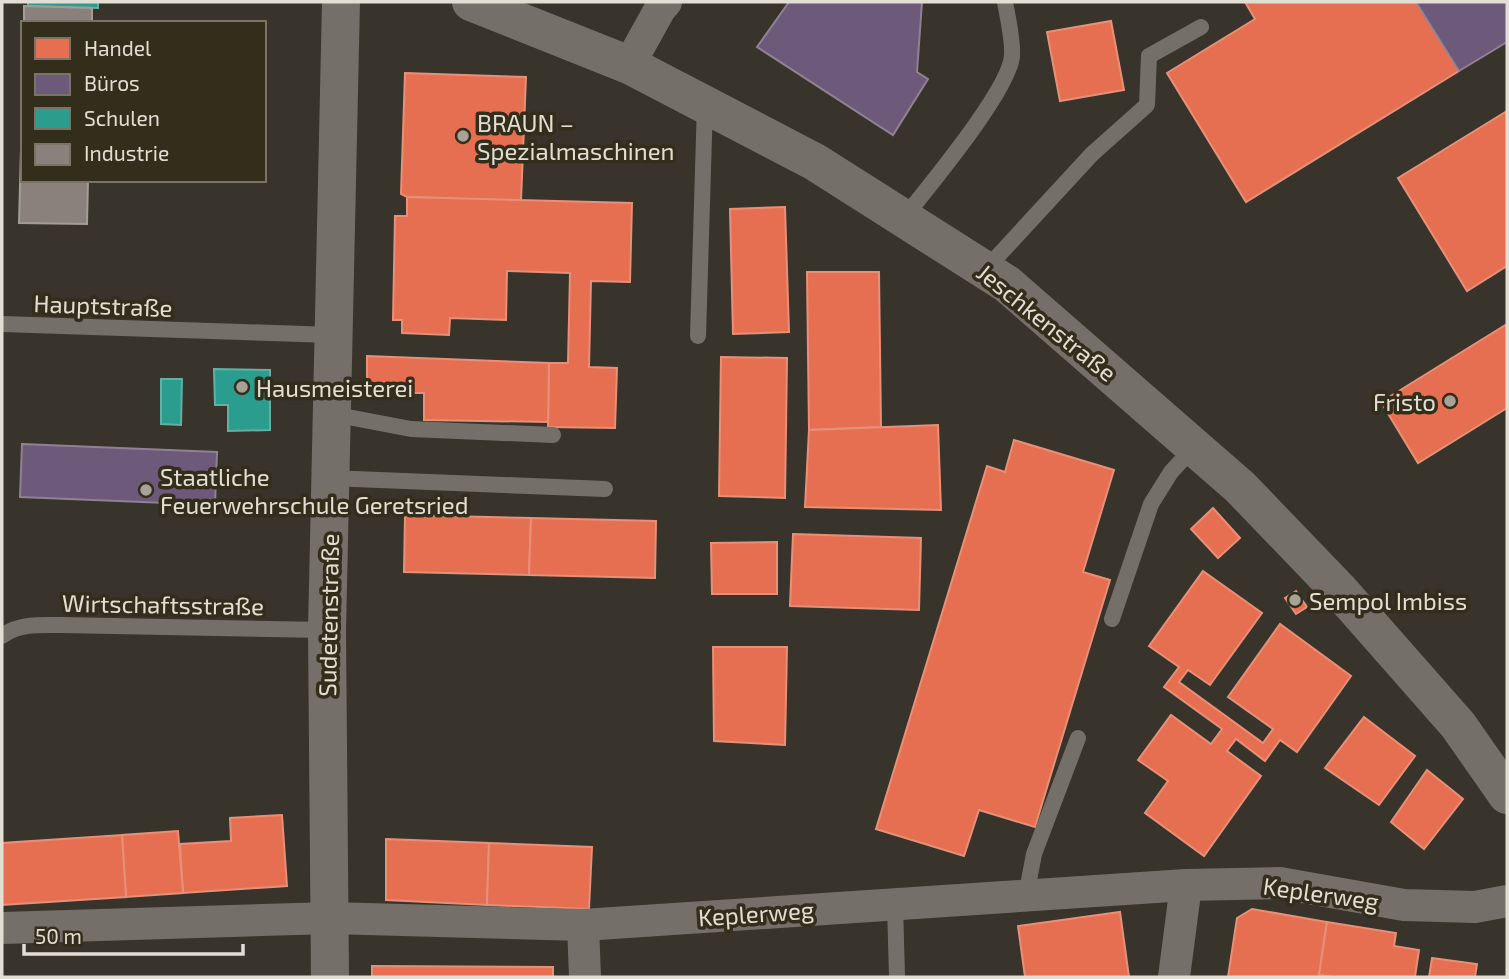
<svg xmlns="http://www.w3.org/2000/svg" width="1509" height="979" font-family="'Exo 2',sans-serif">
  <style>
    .shops { fill: #e76f51; stroke: #e69078; stroke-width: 2 }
    .offices { fill: #6d597a; stroke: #908195; stroke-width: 2 }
    .schools { fill: #2a9d8f; stroke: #61b0a3; stroke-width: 2 }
    .industry { fill: #8a817c; stroke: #a49d96; stroke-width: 2 }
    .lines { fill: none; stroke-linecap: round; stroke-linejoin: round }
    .lane { stroke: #747069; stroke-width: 16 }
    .street { stroke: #747069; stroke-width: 32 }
    .secondary { stroke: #747069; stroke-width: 38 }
    .poi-dot { fill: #a6a298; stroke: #332d1c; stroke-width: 2.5 }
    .labels { text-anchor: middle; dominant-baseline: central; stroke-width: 7; stroke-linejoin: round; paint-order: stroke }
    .poi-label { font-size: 24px; fill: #e2ded3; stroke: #332d1c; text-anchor: start }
    .street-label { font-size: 24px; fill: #e2ded3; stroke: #332d1c }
  </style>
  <rect width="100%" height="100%" fill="#38342b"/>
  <!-- shops -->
  <g class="shops">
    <path d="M 1245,2 L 1416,2 L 1459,71 L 1246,202 L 1167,73 L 1255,19 Z"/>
    <path d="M 1111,21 L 1124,90 L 1060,101 L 1047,32 Z"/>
    <path d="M 405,73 L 526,77 L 521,201 L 407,197 L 401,194 Z"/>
    <path d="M 1507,111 L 1507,266 L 1467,291 L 1398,178 Z"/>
    <path d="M 407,197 L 632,203 L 630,282 L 591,281 L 589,367 L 617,368 L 615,428 L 548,427 L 549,363 L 568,363 L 570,273 L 507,271 L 506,320 L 450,318 L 449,335 L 402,333 L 402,320 L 393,320 L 395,216 L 407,216 Z"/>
    <path d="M 785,207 L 789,332 L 733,334 L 730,209 Z"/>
    <path d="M 807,272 L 879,272 L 881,427 L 809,430 Z"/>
    <path d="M 1507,324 L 1507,408 L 1418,463 L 1381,402 Z"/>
    <path d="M 367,356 L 549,363 L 548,422 L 424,420 L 424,393 L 398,393 L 395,384 L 367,383 Z"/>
    <path d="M 721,357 L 787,358 L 785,498 L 719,496 Z"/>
    <path d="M 938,425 L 941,510 L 805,507 L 809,430 Z"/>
    <path d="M 1014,440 L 1114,470 L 1083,572 L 1110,580 L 1035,827 L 979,810 L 964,856 L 876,829 L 987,466 L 1005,472 Z"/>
    <path d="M 1213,508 L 1240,538 L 1218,558 L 1191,529 Z"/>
    <path d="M 405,515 L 531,518 L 529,575 L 404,572 Z"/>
    <path d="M 531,518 L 656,521 L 655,578 L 529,575 Z"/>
    <path d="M 793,534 L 921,538 L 919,610 L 790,606 Z"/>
    <path d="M 777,542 L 777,594 L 712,594 L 711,543 Z"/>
    <path d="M 1203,571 L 1262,613 L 1210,685 L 1188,670 L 1179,682 L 1263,743 L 1273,729 L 1228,697 L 1280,624 L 1351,676 L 1297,752 L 1280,740 L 1265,761 L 1236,739 L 1227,751 L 1261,776 L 1204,856 L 1145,813 L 1168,781 L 1138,760 L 1171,715 L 1211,744 L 1222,729 L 1164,687 L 1179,667 L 1149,646 Z"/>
    <path d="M 1296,591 L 1307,607 L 1296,614 L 1285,598 Z"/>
    <path d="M 713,647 L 787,647 L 785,745 L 714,741 Z"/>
    <path d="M 1364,717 L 1415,756 L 1379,805 L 1325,768 Z"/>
    <path d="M 1427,770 L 1463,799 L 1424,849 L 1391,822 Z"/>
    <path d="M 282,815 L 287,886 L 183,893 L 180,844 L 231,841 L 230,818 Z"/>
    <path d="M 178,831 L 183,893 L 126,897 L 122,835 Z"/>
    <path d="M 122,835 L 126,897 L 2,905 L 2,843 Z"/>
    <path d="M 386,839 L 489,843 L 487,905 L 386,900 Z"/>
    <path d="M 489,843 L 592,847 L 589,909 L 487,905 Z"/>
    <path d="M 1252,909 L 1327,922 L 1319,975 L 1334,977 L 1228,977 L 1237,918 Z"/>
    <path d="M 1120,912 L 1129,977 L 1025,977 L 1018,926 Z"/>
    <path d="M 1327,922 L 1396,933 L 1394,946 L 1419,950 L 1415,977 L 1334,977 L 1319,975 Z"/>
    <path d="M 1432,958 L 1477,964 L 1475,977 L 1429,977 Z"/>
    <path d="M 372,966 L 553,967 L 553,977 L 372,977 Z"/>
  </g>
  <!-- offices -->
  <g class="offices">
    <path d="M 789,2 L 922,2 L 917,72 L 928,79 L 893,135 L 757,47 Z"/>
    <path d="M 1416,2 L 1507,2 L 1507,42 L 1459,71 Z"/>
    <path d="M 22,444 L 217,452 L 215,505 L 20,497 Z"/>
  </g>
  <!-- schools -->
  <g class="schools">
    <path d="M 28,2 L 98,2 L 98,8 L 28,6 Z"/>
    <path d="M 214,369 L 270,370 L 270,430 L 228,431 L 228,405 L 215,405 Z"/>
    <path d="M 161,379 L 182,379 L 181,425 L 161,424 Z"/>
  </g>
  <!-- industry -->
  <g class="industry">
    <path d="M 24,6 L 92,8 L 92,23 L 24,23 Z"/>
    <path d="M 23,74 L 23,180 L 88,180 L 87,224 L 19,223 Z"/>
  </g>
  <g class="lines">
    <!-- lane -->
    <g class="lane">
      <path d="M 904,218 C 928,187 1009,91 1012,56 C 1013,39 1008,19 1005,2"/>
      <path d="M 985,270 L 1092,154 L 1147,105 L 1149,56 L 1201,27"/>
      <path d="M 2,324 L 333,335"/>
      <path d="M 698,336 L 705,104"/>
      <path d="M 332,414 L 411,429 L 553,435"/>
      <path d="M 330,478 L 605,489"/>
      <path d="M 1112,619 L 1151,504 L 1171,472 L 1194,447"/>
      <path d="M 2,636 C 19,623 41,625 61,625 L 327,630"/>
      <path d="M 1026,896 L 1034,854 L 1078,738"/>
      <path d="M 895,904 L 897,977"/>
    </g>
    <!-- street -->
    <g class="street">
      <path d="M 629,65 L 660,9 L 666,2"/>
      <path d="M 583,925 L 585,977"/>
      <path d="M 2,928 L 330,918 L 583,925 L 1186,885 L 1280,883 L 1404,905 L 1475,907 L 1507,901"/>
      <path d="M 1174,977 L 1186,885"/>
    </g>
    <!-- secondary -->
    <g class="secondary">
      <path d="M 471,2 L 629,65 L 815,162 L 1007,284 L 1240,487 L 1341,592 L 1458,725 L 1507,795"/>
      <path d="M 330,977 L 327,630 L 341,2"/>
    </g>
  </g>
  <!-- markers -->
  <g class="poi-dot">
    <circle cx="463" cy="136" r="7"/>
    <circle cx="242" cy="387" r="7"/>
    <circle cx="1450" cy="401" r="7"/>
    <circle cx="146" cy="490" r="7"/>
    <circle cx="1295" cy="600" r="7"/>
  </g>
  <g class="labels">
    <!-- poi labels -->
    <g class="poi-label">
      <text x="477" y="122">BRAUN –<tspan x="477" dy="28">Spezialmaschinen</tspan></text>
      <text x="256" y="387">Hausmeisterei</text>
      <text x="1436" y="401" text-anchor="end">Fristo</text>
      <text x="160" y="476">Staatliche<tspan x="160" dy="28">Feuerwehrschule Geretsried</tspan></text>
      <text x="1309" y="600">Sempol Imbiss</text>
    </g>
    <!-- street labels -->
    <g class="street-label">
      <text transform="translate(103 305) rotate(2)">Hauptstraße</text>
      <text transform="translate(1047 322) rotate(39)">Jeschkenstraße</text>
      <text transform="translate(163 604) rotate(1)">Wirtschaftsstraße</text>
      <text transform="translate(328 615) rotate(-89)">Sudetenstraße</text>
      <text transform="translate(1321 893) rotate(8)">Keplerweg</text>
      <text transform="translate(756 913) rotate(-4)">Keplerweg</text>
    </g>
  </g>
  <!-- border -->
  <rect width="1509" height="979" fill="none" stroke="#e2ded3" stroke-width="7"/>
  <!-- legend -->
  <rect x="21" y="21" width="245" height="161" fill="#332d1c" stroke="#797465" stroke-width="2"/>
  <rect x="35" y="38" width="35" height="21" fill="#e76f51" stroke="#797465" stroke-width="2"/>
  <text x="84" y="56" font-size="21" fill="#e2ded3">Handel</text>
  <rect x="35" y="74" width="35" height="21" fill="#6d597a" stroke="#797465" stroke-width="2"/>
  <text x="84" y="91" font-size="21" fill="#e2ded3">Büros</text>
  <rect x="35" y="108" width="35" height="21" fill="#2a9d8f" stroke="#797465" stroke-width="2"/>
  <text x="84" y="126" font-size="21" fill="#e2ded3">Schulen</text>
  <rect x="35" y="144" width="35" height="21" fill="#8a817c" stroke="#797465" stroke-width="2"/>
  <text x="84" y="161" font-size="21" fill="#e2ded3">Industrie</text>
  <!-- scale -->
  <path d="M24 944v10h219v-10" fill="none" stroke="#e2ded3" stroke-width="3.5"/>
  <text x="35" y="944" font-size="21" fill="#e2ded3" stroke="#332d1c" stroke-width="5" paint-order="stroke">50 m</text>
</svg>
